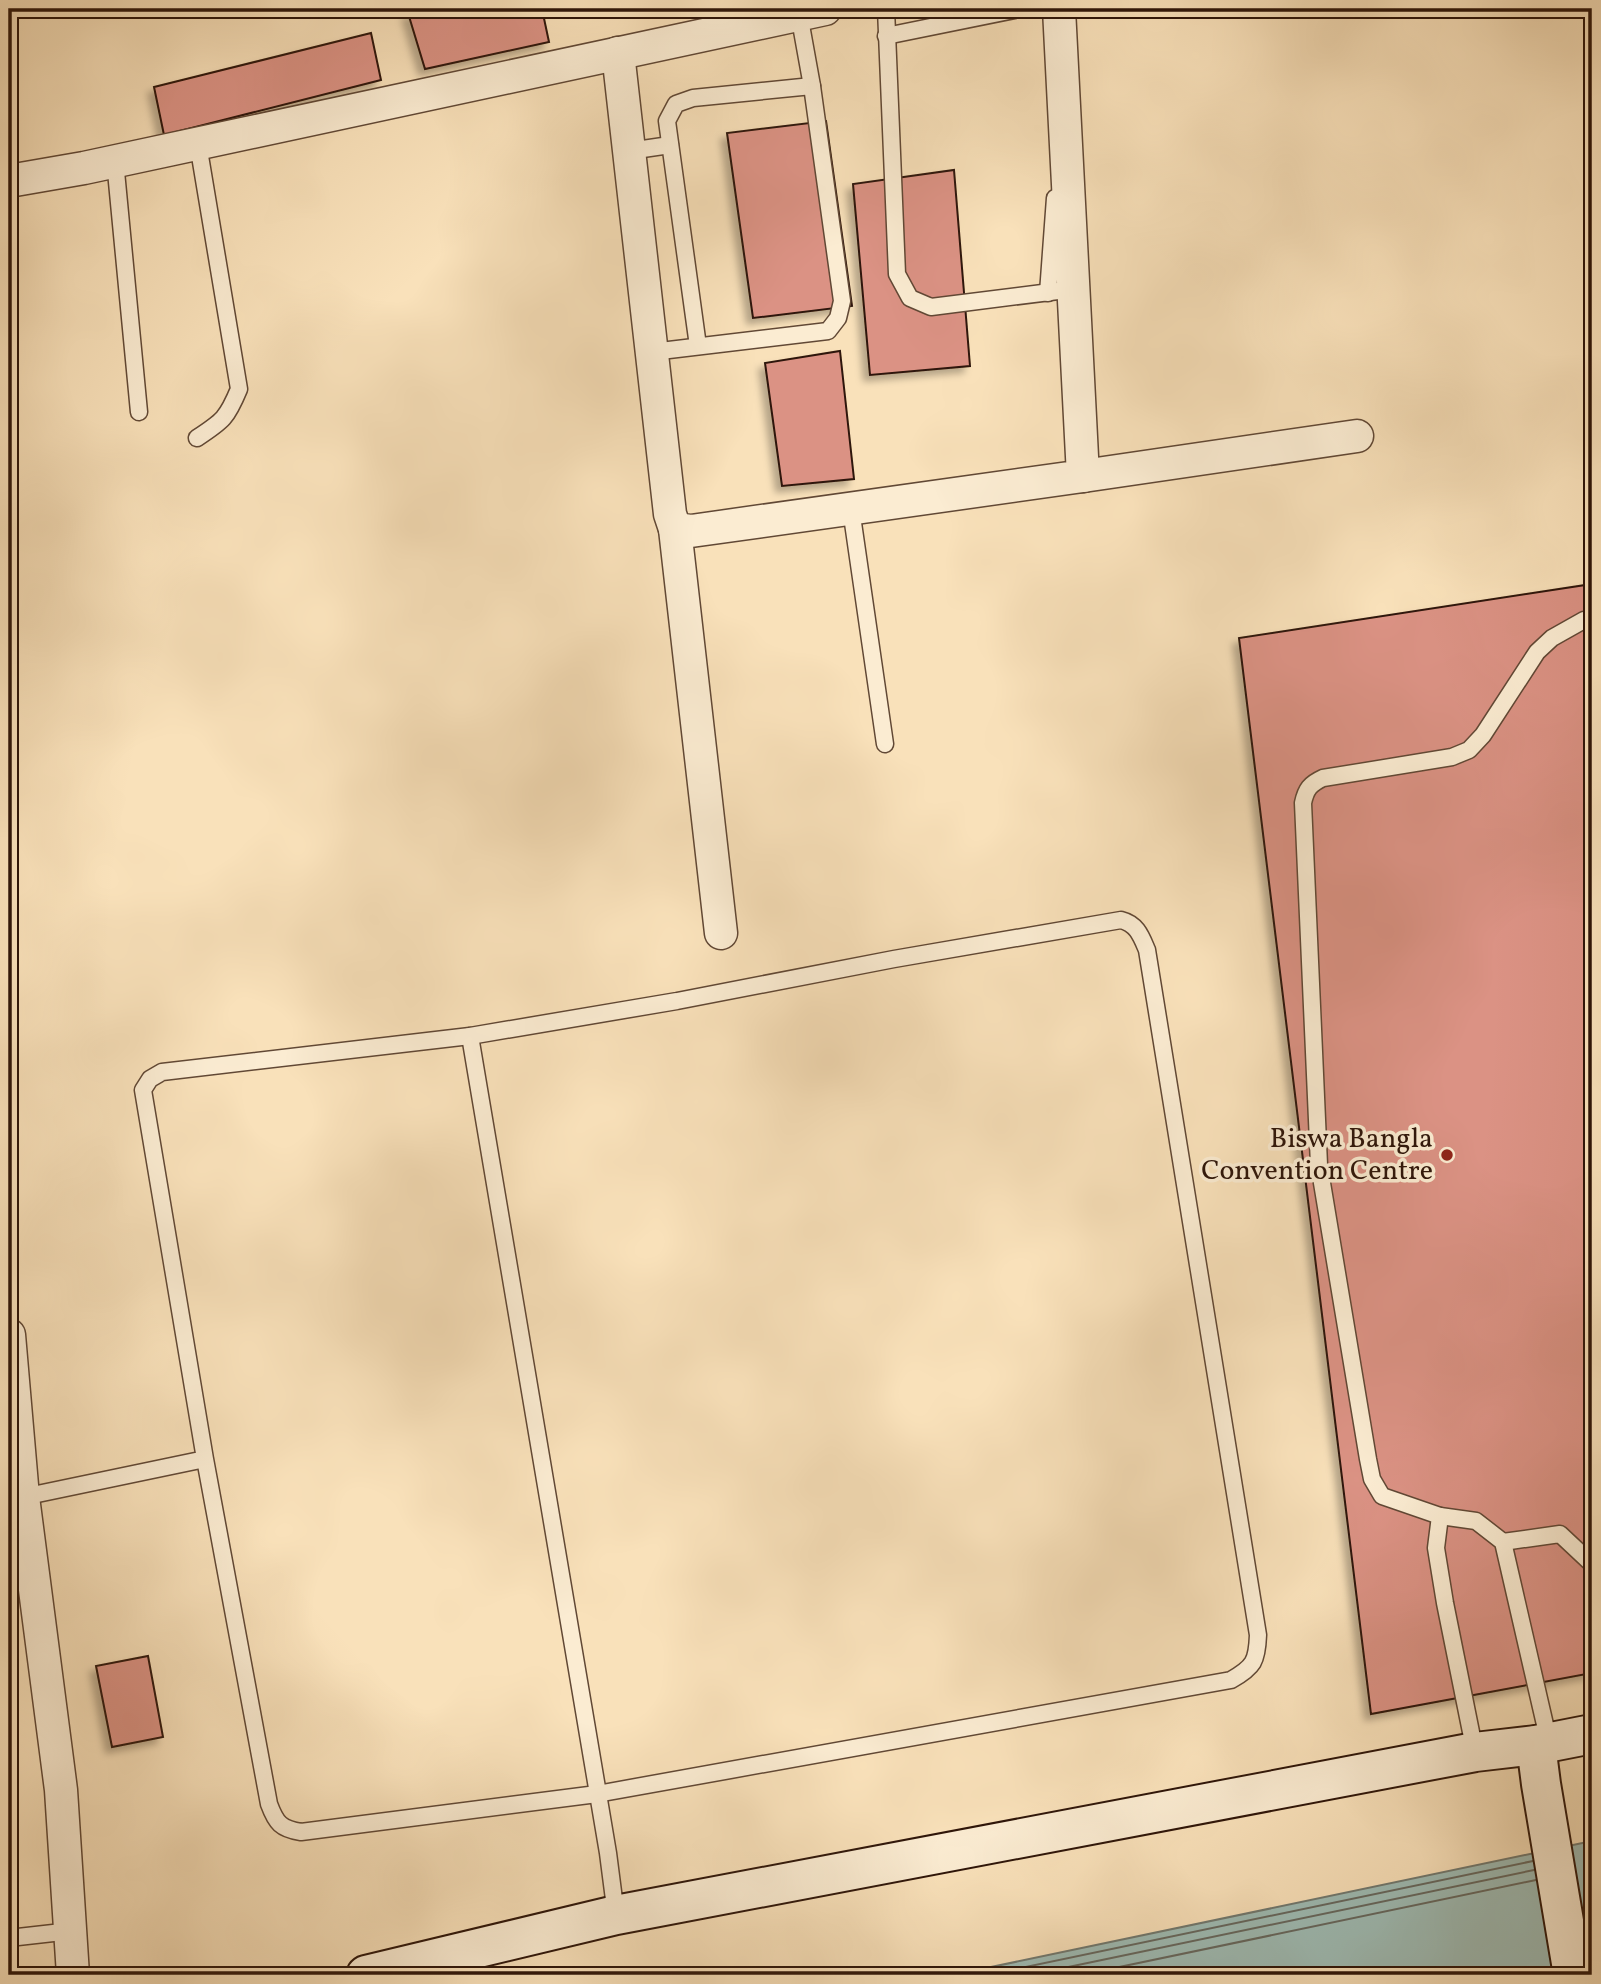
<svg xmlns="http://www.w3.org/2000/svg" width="1601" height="1984" font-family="Vollkorn,serif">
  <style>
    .water { fill: #9ebcb5; stroke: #717970; stroke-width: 2 }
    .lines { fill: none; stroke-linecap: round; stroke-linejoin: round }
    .shore { stroke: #66685f; stroke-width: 2 }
    .building { fill: #db9284; stroke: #2e1509; stroke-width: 2; filter: url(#shadow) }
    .lane-casing { stroke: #614835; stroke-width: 19 }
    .street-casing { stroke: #614835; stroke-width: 35 }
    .secondary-casing { stroke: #2e1509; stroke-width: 42 }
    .lane { stroke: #fbecd2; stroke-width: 16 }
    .street { stroke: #fbecd2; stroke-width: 32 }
    .secondary { stroke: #fbecd2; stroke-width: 38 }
    .poi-dot { fill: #8f2418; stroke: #fbecd2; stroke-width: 2.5 }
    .labels { text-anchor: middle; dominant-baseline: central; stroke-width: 7; stroke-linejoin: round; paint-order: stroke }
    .poi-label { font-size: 28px; fill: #2e1509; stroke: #fbecd2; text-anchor: end }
  </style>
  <defs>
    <filter id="shadow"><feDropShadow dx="-6" dy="6" stdDeviation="3.5" flood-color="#0004"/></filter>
  </defs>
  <rect width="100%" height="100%" fill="#f9e1ba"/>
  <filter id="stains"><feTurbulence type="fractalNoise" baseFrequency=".00286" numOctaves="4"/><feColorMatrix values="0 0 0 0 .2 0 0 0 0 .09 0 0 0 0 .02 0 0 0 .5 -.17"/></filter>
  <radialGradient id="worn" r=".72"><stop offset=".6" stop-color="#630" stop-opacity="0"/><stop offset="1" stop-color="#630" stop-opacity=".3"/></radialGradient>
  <!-- water -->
  <path class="water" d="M 1592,1841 L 1592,1975 L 953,1975 Z"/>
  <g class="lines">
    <!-- shore -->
    <g class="shore">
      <path d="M 987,1975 L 1533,1861"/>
      <path d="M 1030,1975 L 1534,1870"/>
      <path d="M 1081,1975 L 1536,1880"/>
    </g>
  </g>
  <!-- building -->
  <g class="building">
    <path d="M 428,9 L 542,9 L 549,42 L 425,69 L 408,13 Z"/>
    <path d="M 371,33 L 381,80 L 164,135 L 154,87 Z"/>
    <path d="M 826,121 L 852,306 L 753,318 L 727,133 Z"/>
    <path d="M 954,170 L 970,366 L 870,375 L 853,184 Z"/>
    <path d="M 840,351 L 854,479 L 782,486 L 765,363 Z"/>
    <path d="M 1592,584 L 1592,1673 L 1371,1714 L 1239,638 Z"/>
    <path d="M 148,1656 L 163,1737 L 112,1747 L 96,1666 Z"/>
  </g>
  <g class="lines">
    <!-- lane casing -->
    <g class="lane-casing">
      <g id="lane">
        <path d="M 886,9 L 897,274 L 910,298 L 931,307 L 1074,289"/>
        <path d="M 886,36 L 1019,9"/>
        <path d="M 629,151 L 670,145"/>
        <path d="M 115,161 L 139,412"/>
        <path d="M 1048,293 L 1055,198"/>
        <path d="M 698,346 L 667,121 L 676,104 L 693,98 L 812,86"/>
        <path d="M 652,352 L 828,331 L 838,318 L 842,301 L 812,86 L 799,14"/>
        <path d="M 197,438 C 223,421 227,418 239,389 L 198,144"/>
        <path d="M 851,509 L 885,744"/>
        <path d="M 470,1036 L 608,1853 L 616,1915"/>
        <path d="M 23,1497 L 205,1459 L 269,1804 C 276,1823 281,1829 301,1832 L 597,1794 L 1231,1680 C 1254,1667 1257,1661 1258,1635 L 1147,950 C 1141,936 1137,924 1121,920 L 894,959 L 677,1001 L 470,1036 L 162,1072 L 150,1079 L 143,1090 L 205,1459"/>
        <path d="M 1440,1516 L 1476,1521 L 1503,1542 L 1549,1742"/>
        <path d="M 1503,1542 L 1560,1534 L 1592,1564"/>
        <path d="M 1475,1752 L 1445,1603 L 1436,1548 L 1440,1516 L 1382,1496 L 1372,1479 L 1368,1459 L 1319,1165 L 1303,803 C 1306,789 1310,784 1323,778 L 1452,757 L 1469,750 L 1483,735 L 1537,652 L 1552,638 L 1584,620 L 1592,620"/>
        <path d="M 9,1938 L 71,1931"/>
      </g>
    </g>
    <!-- street casing -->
    <g class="street-casing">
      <g id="street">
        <path d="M 618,53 L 670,514 L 675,529 L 691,531 L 1083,476 L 1059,9"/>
        <path d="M 9,181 L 84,168 L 825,9"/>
        <path d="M 1083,476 L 1357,436"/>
        <path d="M 675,529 L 721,933"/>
        <path d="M 9,1335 L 23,1497 L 61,1790 L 73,1975"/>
      </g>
    </g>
    <!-- secondary casing -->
    <g class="secondary-casing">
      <g id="secondary">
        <path d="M 1536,1745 L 1541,1784 L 1573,1975"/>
        <path d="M 366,1975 L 616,1915 L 1475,1752 L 1536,1745 L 1592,1734"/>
      </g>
    </g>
    <!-- lane -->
    <use href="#lane" class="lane"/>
    <!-- street -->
    <use href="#street" class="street"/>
    <!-- secondary -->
    <use href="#secondary" class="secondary"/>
  </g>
  <!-- markers -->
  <circle class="poi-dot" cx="1447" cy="1155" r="7"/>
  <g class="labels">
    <!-- poi labels -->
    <g class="poi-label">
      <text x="1433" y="1139">Biswa Bangla<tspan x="1433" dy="32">Convention Centre</tspan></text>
    </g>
  </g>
  <!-- margin -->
  <rect width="1601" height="1984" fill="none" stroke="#f9e1ba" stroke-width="35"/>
  <rect x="10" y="10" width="1580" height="1963" fill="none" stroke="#2e1509" stroke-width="3.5"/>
  <rect x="18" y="18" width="1566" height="1949" fill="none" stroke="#2e1509" stroke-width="2"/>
  <rect width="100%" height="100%" filter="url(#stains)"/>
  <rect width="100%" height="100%" fill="url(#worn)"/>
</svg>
